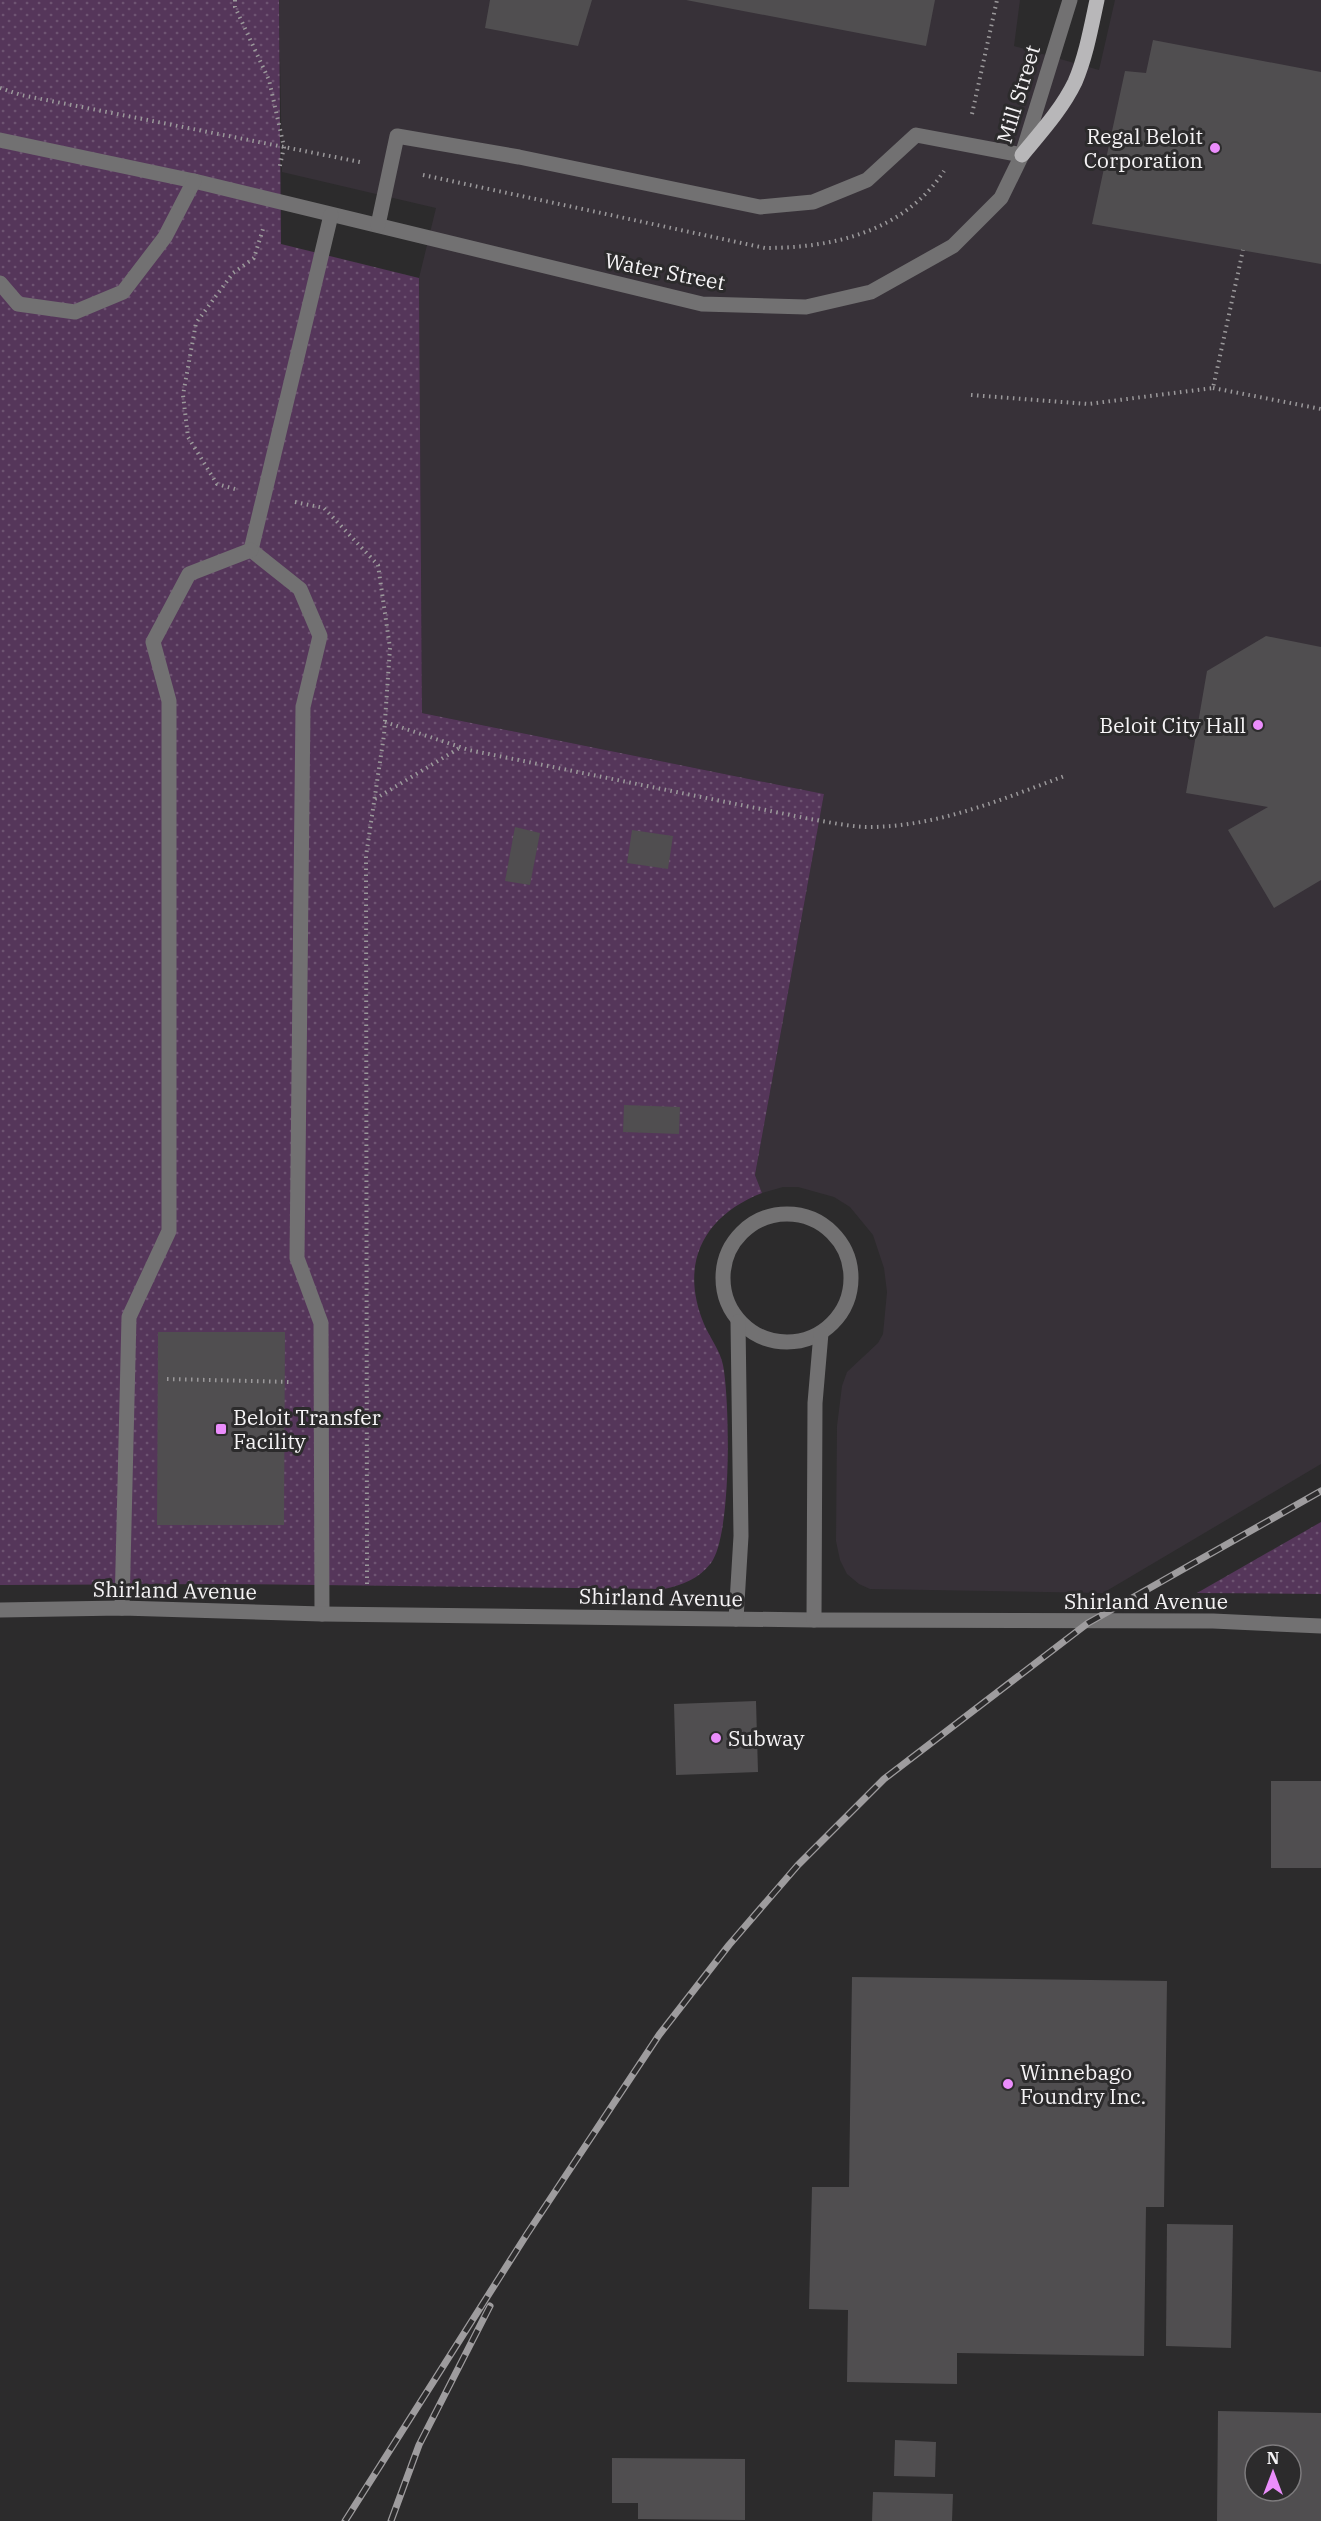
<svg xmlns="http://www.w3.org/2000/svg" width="1321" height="2521" font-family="'IBM Plex Serif',serif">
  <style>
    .built { fill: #373138 }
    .park { fill: url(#park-dots) }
    .building { fill: #504e50; fill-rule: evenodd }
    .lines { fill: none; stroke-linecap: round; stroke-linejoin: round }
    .path { stroke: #9b999b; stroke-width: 4; stroke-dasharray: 1.5 4.5; stroke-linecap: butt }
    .minor { stroke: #727172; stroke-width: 15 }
    .major { stroke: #b8b7b9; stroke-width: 15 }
    .rail-casing { stroke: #9e9c9e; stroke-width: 7 }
    .rail { stroke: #2c2b2c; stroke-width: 4.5; stroke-dasharray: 14; stroke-linecap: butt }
    .poi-dot { fill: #eb8dfc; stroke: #2c2b2c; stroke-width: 2 }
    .labels { text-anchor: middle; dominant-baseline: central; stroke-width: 6; stroke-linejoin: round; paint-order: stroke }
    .street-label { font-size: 21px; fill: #f6f4f6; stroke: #2c2b2c }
    .poi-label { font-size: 21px; fill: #f6f4f6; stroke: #2c2b2c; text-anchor: start }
  </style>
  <defs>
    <pattern id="park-dots" width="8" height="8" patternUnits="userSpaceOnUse" patternTransform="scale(1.5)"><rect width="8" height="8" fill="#55365a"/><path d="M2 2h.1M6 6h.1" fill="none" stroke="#6e5472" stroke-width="1.8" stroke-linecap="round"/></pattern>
  </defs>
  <rect width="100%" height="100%" fill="#2c2b2c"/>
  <!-- built -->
  <path class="built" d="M 279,0 L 1020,0 L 1014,46 L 1099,70 L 1115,0 L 1321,0 L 1321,1464 L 1103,1593 L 870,1589 L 859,1584 L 847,1574 L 840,1560 L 836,1541 L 837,1426 L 842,1386 L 847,1372 L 878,1343 L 883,1334 L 887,1292 L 884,1268 L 873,1235 L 850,1207 L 834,1197 L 798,1187 L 783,1187 L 762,1193 L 755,1175 L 824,794 L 422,713 L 419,278 L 436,208 L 282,172 Z"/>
  <!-- park -->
  <g class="park">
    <path d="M 0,0 L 279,0 L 281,244 L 419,278 L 422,713 L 824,794 L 755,1175 L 762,1193 C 703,1216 679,1264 704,1324 C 710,1338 720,1350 723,1365 C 730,1402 732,1535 711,1563 C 699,1579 682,1585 664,1589 L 226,1584 L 0,1585 Z"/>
    <path d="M 1321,1522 L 1321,1594 L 1197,1593 Z"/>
  </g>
  <!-- building -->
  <g class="building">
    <path d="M 490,0 L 592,0 L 578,46 L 485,28 Z"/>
    <path d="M 686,0 L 935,0 L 926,46 Z"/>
    <path d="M 1153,40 L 1321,72 L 1321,264 L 1092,224 L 1125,71 L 1146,73 Z"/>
    <path d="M 1266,636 L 1321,647 L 1321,880 L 1274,908 L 1228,830 L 1268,807 L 1186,793 L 1207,671 Z"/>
    <path d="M 515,827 L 540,833 L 530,885 L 505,881 Z"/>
    <path d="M 632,830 L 673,836 L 668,869 L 627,863 Z"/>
    <path d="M 624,1105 L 680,1107 L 679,1134 L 623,1132 Z"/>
    <path d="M 158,1332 L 285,1332 L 284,1525 L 157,1525 Z"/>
    <path d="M 756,1701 L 758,1772 L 676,1775 L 674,1704 Z"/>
    <rect x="1271" y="1781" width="50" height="87"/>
    <path d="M 852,1977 L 1167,1981 L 1164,2207 L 1146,2207 L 1144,2356 L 957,2353 L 957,2384 L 847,2382 L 848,2310 L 809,2309 L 812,2187 L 849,2187 Z"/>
    <path d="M 1167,2224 L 1233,2225 L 1231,2348 L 1166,2346 Z"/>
    <path d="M 1218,2411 L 1321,2413 L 1321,2521 L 1217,2521 ZM 1255,2455 L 1291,2455 L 1291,2491 L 1255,2491 Z"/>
    <path d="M 895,2440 L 936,2442 L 935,2477 L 894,2476 Z"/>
    <path d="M 612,2458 L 745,2459 L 745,2520 L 638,2519 L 638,2503 L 612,2503 Z"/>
    <path d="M 873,2492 L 953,2494 L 952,2521 L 872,2521 Z"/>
  </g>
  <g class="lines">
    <!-- path -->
    <g class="path">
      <path d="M 235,0 L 235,7 L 269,80 L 284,147 L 279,170"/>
      <path d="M 0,88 L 21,95 L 360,162"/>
      <path d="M 972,114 L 997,0"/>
      <path d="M 423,175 L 765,248 C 832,248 904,232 944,171"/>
      <path d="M 1213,388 L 1321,409"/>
      <path d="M 971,395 L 1088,404 L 1213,388 L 1243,250"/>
      <path d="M 235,489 L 217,484 L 188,437 L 183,395 L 196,323 L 233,273 L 254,258 L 263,229"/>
      <path d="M 295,502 L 324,508 L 378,565 L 390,648 L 384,735 L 366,856 L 367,1584"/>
      <path d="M 385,722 L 469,750 L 810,819 C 828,822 847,826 865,827 C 935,828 1003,799 1067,775"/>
      <path d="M 375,799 L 461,747"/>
      <path d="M 167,1379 L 292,1382"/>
    </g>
    <!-- minor -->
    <g class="minor">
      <path d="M 0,140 L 194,181 L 702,304 L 806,307 L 871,292 L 953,246 L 1001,198 L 1022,155 L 1070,0"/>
      <path d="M 378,225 L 397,136 L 519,157 L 760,207 L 813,202 L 867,180 L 916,135 L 1022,155"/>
      <path d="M 0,283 L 18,304 L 75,312 L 123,292 L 165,237 L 194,181"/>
      <path d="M 251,550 L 300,589 L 320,636 L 303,707 L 297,1258 L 321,1323 L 322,1614"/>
      <path d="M 251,550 L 331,215"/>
      <circle cx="787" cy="1278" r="64"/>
      <path d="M 122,1608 L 129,1317 L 169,1231 L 169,701 L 153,642 L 189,574 L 251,550"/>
      <path d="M 0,1610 L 122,1608 L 322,1614 L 814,1620 L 1213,1621 L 1321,1626"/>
      <path d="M 736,1619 L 741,1536 L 738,1322"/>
      <path d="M 814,1620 L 815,1403 L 821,1333"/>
    </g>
    <!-- major -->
    <path class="major" d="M 1022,155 C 1041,132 1062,109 1075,82 C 1086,56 1091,28 1097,0"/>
    <!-- rail casing -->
    <g class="rail-casing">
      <g id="rail">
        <path d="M 345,2521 L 527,2234 L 659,2035 L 729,1945 L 798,1865 L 884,1779 L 1088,1623 L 1321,1491"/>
        <path d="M 391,2521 L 419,2445 L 490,2306"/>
      </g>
    </g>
    <!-- rail -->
    <use href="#rail" class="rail"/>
  </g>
  <!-- markers -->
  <g class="poi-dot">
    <circle cx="1215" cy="148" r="6"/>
    <circle cx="1258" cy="725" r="6"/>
    <rect x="215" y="1423" width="12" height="12" rx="3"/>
    <circle cx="716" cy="1738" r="6"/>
    <circle cx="1008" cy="2084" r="6"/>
  </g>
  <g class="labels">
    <!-- street labels -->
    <g class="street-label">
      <text transform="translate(1018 94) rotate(-73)">Mill Street</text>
      <text transform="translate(665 271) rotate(11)">Water Street</text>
      <text transform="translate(175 1590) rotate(1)">Shirland Avenue</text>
      <text transform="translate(661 1597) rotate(1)">Shirland Avenue</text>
      <text x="1146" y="1601">Shirland Avenue</text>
    </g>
    <!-- poi labels -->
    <g class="poi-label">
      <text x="1203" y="136" text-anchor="end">Regal Beloit<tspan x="1203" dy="24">Corporation</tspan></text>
      <text x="1246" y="725" text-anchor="end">Beloit City Hall</text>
      <text x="233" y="1417">Beloit Transfer<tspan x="233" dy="24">Facility</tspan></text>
      <text x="728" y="1738">Subway</text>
      <text x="1020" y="2072">Winnebago<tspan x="1020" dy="24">Foundry Inc.</tspan></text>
    </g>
  </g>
  <!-- north arrow -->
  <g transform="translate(1273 2473)"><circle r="28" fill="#2c2b2c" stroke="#7d7b7d" stroke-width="1.5"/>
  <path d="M0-4.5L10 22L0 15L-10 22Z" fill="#eb8dfc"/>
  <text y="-9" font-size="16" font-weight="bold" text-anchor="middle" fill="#f6f4f6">N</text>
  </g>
</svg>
